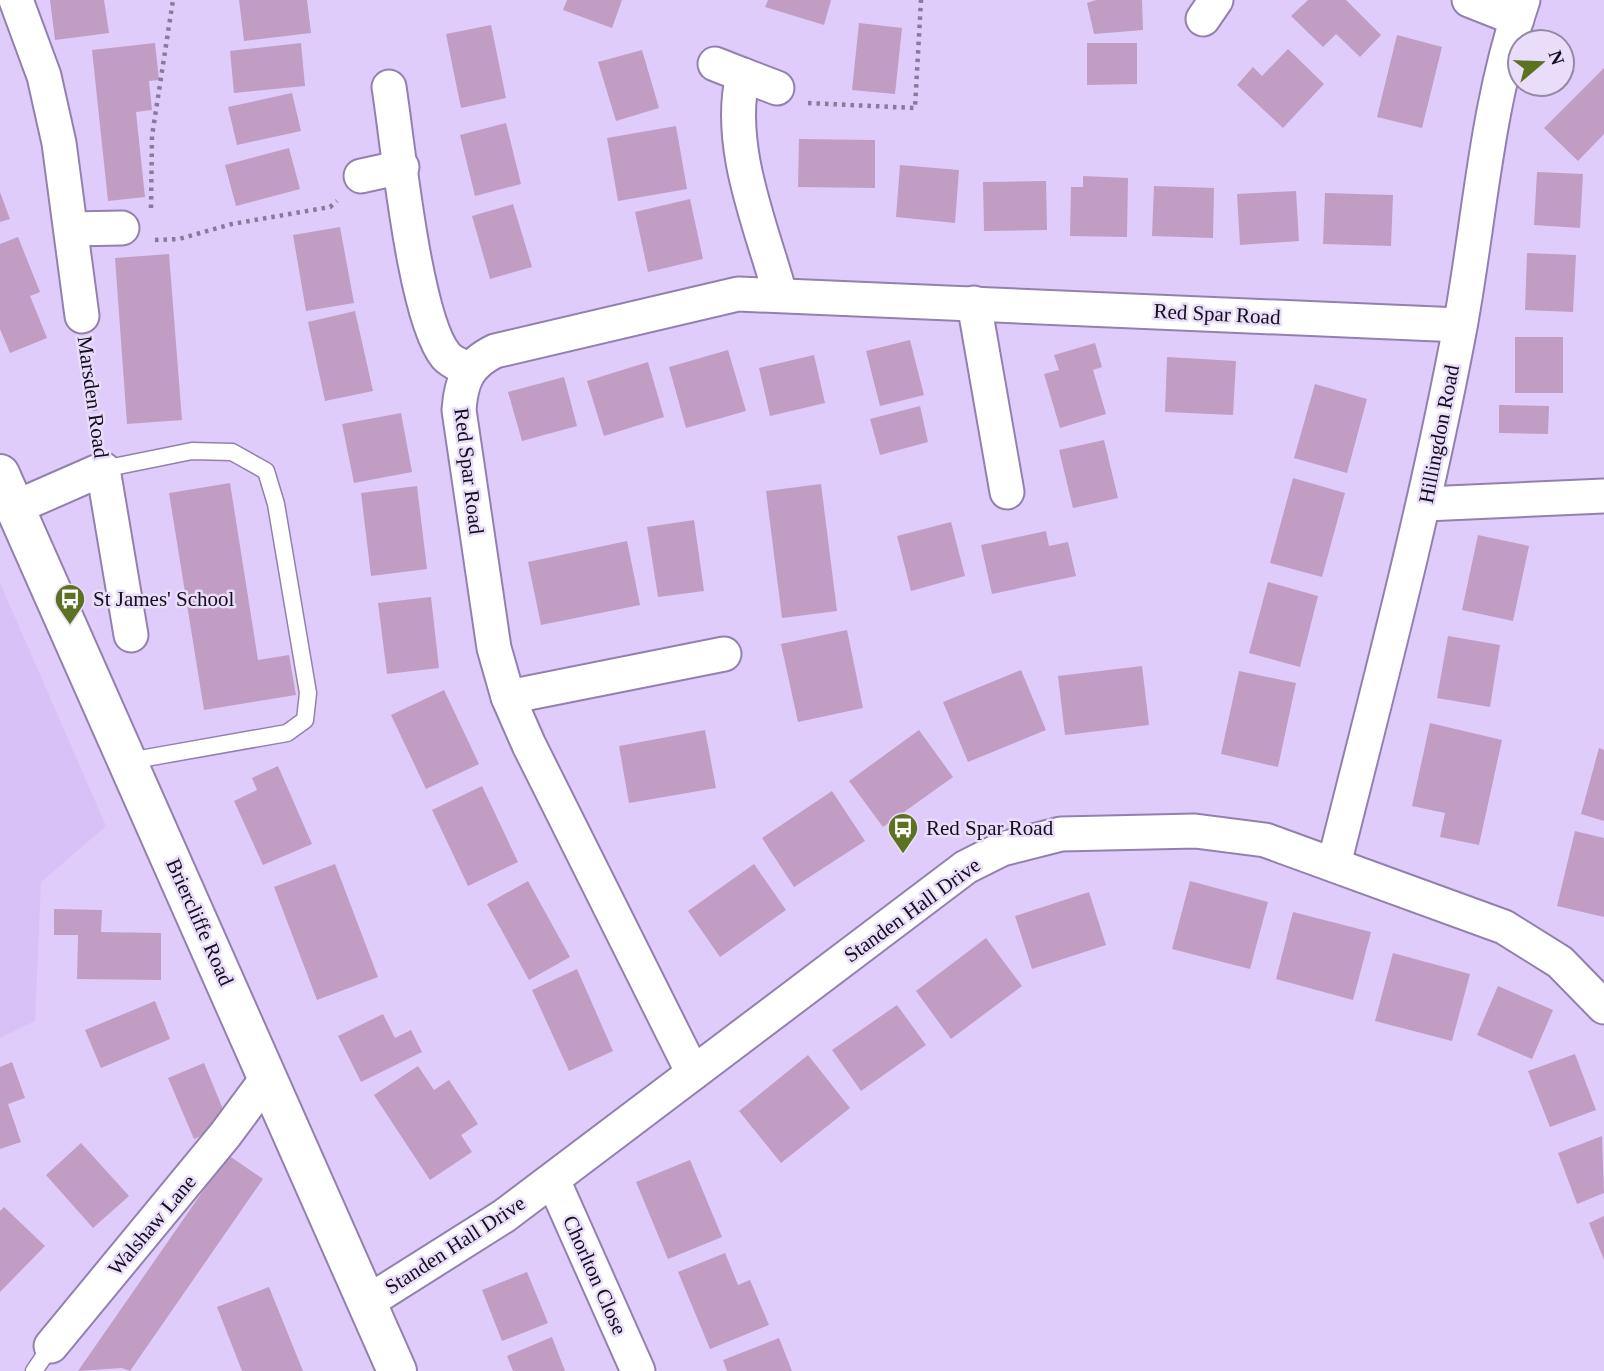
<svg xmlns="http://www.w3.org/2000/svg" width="1604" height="1371" font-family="Georgia,serif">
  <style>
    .built { fill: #d7c1f7 }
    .building { fill: #c19dc4 }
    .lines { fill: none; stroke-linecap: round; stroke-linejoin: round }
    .lane-casing { stroke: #9381ad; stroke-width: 19 }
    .street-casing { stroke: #9381ad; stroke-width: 37 }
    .secondary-casing { stroke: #9381ad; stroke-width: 42 }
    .path { stroke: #887a9c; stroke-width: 4.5; stroke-dasharray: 3.5 5; stroke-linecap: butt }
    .lane { stroke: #fff; stroke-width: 16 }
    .street { stroke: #fff; stroke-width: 33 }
    .secondary { stroke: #fff; stroke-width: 38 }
    .labels { text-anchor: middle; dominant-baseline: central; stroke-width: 5; stroke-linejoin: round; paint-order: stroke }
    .street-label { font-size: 21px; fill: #140d1d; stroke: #e9ddfa }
    .poi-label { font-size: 21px; fill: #140d1d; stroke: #e9ddfa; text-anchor: start }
  </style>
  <rect width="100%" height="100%" fill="#dfccfb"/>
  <!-- built -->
  <path class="built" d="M 0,583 L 106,826 L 41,882 L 35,1021 L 0,1038 Z"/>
  <!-- building -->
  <g class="building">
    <path d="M 50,0 L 104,0 L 109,33 L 55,40 Z"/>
    <path d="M 239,0 L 307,0 L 311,33 L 244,41 Z"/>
    <path d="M 567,0 L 622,0 L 612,28 L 563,10 Z"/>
    <path d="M 768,0 L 831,0 L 824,25 L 765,7 Z"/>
    <path d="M 1096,0 L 1142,0 L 1143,30 L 1094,34 L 1087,3 Z"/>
    <path d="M 1308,0 L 1346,0 L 1381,35 L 1360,57 L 1336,34 L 1323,47 L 1291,16 Z"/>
    <path d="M 859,23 L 902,28 L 895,94 L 852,90 Z"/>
    <path d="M 491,25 L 506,98 L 461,108 L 446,34 Z"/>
    <path d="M 1397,35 L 1442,47 L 1422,128 L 1377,117 Z"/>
    <path d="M 155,43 L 159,80 L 149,81 L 152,110 L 136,112 L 145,197 L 108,201 L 92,50 Z"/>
    <path d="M 301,43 L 305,86 L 234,93 L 230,51 Z"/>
    <path d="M 1087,43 L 1137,43 L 1137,84 L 1087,85 Z"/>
    <path d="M 1288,49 L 1324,84 L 1283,128 L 1237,85 L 1253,67 L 1262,76 Z"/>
    <path d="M 642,50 L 659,108 L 616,121 L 598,62 Z"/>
    <path d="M 1604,68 L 1604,134 L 1578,161 L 1544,128 Z"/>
    <path d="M 292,93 L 301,131 L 237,145 L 228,107 Z"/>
    <path d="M 506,123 L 521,184 L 475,196 L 460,135 Z"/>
    <path d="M 676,126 L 687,189 L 618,201 L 607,138 Z"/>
    <path d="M 799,139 L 875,140 L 875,188 L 798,187 Z"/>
    <path d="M 289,148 L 300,189 L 236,206 L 225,165 Z"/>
    <path d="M 900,165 L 959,170 L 955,223 L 896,217 Z"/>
    <path d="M 1537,172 L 1583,174 L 1580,228 L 1534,225 Z"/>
    <path d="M 1083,176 L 1128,178 L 1127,237 L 1070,236 L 1071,187 L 1083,187 Z"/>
    <path d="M 1046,181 L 1047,230 L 984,231 L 983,182 Z"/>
    <path d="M 1154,186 L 1214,188 L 1213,238 L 1152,236 Z"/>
    <path d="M 1296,191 L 1299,241 L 1240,245 L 1237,194 Z"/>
    <path d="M 0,192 L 10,219 L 0,222 Z"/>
    <path d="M 1325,193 L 1393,195 L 1391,246 L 1323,244 Z"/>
    <path d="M 690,199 L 703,259 L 648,272 L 635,212 Z"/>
    <path d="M 513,204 L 532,267 L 490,279 L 472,216 Z"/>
    <path d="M 340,227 L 354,303 L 306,311 L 293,235 Z"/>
    <path d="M 18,237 L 40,292 L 30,296 L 47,338 L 10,353 L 0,329 L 0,244 Z"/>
    <path d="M 1527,253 L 1576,255 L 1573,312 L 1525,310 Z"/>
    <path d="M 169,254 L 182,420 L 127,424 L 115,258 Z"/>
    <path d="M 355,311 L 373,391 L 325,401 L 308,322 Z"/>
    <rect x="1515" y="337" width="48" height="56"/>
    <path d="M 910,340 L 924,395 L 880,406 L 866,351 Z"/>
    <path d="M 1095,343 L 1102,367 L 1093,370 L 1106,414 L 1060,428 L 1044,374 L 1059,370 L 1054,355 Z"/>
    <path d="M 728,350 L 746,411 L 686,428 L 669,367 Z"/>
    <path d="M 814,355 L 825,403 L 770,416 L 759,368 Z"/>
    <path d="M 1167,357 L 1236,361 L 1233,415 L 1165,412 Z"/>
    <path d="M 648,362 L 664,417 L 604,436 L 587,381 Z"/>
    <path d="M 564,377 L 577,426 L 522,441 L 508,392 Z"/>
    <path d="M 1315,384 L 1367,399 L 1347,473 L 1294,458 Z"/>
    <path d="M 1499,405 L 1549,406 L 1548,434 L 1499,433 Z"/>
    <path d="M 920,406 L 928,442 L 880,455 L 870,419 Z"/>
    <path d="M 401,413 L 412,472 L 354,483 L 342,424 Z"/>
    <path d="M 1104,440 L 1118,498 L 1073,508 L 1059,450 Z"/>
    <path d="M 1293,478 L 1345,493 L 1322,577 L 1270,563 Z"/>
    <path d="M 230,483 L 258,660 L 289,655 L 296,695 L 204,710 L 169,493 Z"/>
    <path d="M 821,484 L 837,611 L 782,618 L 766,491 Z"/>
    <path d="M 417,486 L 427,569 L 371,576 L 361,493 Z"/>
    <path d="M 694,520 L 704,591 L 658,597 L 647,527 Z"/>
    <path d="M 951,522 L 965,576 L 911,591 L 897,536 Z"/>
    <path d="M 1046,531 L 1049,546 L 1068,542 L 1076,576 L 992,594 L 981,545 Z"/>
    <path d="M 1478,535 L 1529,546 L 1513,621 L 1462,610 Z"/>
    <path d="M 627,541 L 640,605 L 541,625 L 528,562 Z"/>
    <path d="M 1268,582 L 1318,596 L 1300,667 L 1249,653 Z"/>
    <path d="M 431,597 L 439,668 L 387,674 L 378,603 Z"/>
    <path d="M 847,630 L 863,708 L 798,722 L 781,644 Z"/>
    <path d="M 1448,636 L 1500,645 L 1490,707 L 1437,698 Z"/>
    <path d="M 1142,666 L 1149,725 L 1065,735 L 1058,676 Z"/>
    <path d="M 1021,670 L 1046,730 L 968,762 L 943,702 Z"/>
    <path d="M 1239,671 L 1296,683 L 1278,767 L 1221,754 Z"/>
    <path d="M 444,690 L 479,764 L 426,789 L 391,715 Z"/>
    <path d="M 1430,723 L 1502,740 L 1479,845 L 1440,837 L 1445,813 L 1412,806 Z"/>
    <path d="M 705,730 L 716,788 L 629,803 L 619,746 Z"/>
    <path d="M 919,730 L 953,777 L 883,827 L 849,781 Z"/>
    <path d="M 1599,748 L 1604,750 L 1604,821 L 1581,814 Z"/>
    <path d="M 278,766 L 312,844 L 263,865 L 234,801 L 257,790 L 252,778 Z"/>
    <path d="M 482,786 L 518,862 L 468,886 L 432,810 Z"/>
    <path d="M 832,791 L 865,841 L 794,887 L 762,838 Z"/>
    <path d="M 1575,831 L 1604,838 L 1604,917 L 1557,906 Z"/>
    <path d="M 335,864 L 378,977 L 317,1000 L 274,887 Z"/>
    <path d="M 754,864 L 786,910 L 720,957 L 688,911 Z"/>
    <path d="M 528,881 L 570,957 L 529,980 L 487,904 Z"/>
    <path d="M 1190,881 L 1268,902 L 1250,969 L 1172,949 Z"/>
    <path d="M 1089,892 L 1106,945 L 1032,969 L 1015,916 Z"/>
    <path d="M 54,909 L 102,910 L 101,932 L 161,933 L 161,980 L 77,979 L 78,935 L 54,935 Z"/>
    <path d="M 1293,912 L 1371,932 L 1353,1000 L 1276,979 Z"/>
    <path d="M 986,938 L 1022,986 L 951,1039 L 916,991 Z"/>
    <path d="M 1393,953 L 1470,974 L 1452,1041 L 1375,1021 Z"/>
    <path d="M 577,969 L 613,1051 L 569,1071 L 532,990 Z"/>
    <path d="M 1498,986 L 1553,1010 L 1532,1059 L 1477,1035 Z"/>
    <path d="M 155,1001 L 170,1039 L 101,1068 L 85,1030 Z"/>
    <path d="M 897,1005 L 926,1045 L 861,1091 L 832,1050 Z"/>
    <path d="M 383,1014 L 395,1038 L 411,1030 L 422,1052 L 361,1082 L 338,1036 Z"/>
    <path d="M 1575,1054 L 1596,1110 L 1550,1127 L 1528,1071 Z"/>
    <path d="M 808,1055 L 850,1108 L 781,1163 L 739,1111 Z"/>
    <path d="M 12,1062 L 25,1098 L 8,1104 L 21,1142 L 0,1149 L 0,1067 Z"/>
    <path d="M 204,1063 L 229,1124 L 194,1139 L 168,1078 Z"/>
    <path d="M 418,1066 L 434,1090 L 449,1080 L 478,1124 L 461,1135 L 472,1152 L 430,1180 L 374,1095 Z"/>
    <path d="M 1602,1136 L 1604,1193 L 1577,1204 L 1558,1153 Z"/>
    <path d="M 81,1143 L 129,1196 L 93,1228 L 46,1175 Z"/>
    <path d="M 228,1155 L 263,1179 L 130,1371 L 122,1368 L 78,1371 Z"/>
    <path d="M 690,1160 L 722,1237 L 668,1259 L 636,1182 Z"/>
    <path d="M 4,1207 L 45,1246 L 0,1292 L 0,1211 Z"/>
    <path d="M 1604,1216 L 1604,1260 L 1589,1223 Z"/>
    <path d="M 725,1253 L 738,1285 L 750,1280 L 769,1325 L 710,1349 L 678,1272 Z"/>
    <path d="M 527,1272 L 548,1323 L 502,1341 L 482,1290 Z"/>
    <path d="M 269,1287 L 303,1371 L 242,1371 L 217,1307 Z"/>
    <path d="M 552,1337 L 565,1371 L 513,1371 L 507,1356 Z"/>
    <path d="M 779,1338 L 792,1371 L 727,1371 L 723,1360 Z"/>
  </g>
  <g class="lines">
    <!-- lane casing -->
    <g class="lane-casing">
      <g id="lane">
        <path d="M 103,469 L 192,451 L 232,452 L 266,471 L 276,504 L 308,693 L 305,720 L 287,733 L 129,761"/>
        <path d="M 34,1371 L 51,1346"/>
      </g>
    </g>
    <!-- street casing -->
    <g class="street-casing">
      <g id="street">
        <path d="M 16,0 L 44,76 L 59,143 L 82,316"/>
        <path d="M 1469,0 L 1517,19"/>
        <path d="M 1203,19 L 1216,0"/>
        <path d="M 715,64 L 743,75"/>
        <path d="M 389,87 C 398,143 414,318 446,356 C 451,362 462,366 469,370"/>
        <path d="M 777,88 L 743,75 C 726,146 761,225 780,294"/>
        <path d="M 361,176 L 402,167"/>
        <path d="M 71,229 L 122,228"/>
        <path d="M 974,303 L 1007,492"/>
        <path d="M 1425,504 L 1604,496"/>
        <path d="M 14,508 L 103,469 L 131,635"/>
        <path d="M 508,697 L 724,654"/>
        <path d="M 1334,864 C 1379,685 1426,508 1460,327 C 1480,218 1486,106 1523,0"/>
        <path d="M 693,1073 L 529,745 L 508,697 L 494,648 L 459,410 C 461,381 468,364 495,351 L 738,294 L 1460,325"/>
        <path d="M 553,1180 L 638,1371"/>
        <path d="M 366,1303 L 504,1216 L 966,867 L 1002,849 L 1061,834 L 1195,831 L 1265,840 L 1504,927 L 1560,962 L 1604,1007"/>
        <path d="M 51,1346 L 225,1135 L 268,1077"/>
      </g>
    </g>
    <!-- secondary casing -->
    <g class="secondary-casing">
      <path id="secondary" d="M 0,474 L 397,1371"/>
    </g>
    <!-- path -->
    <g class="path">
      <path d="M 808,103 L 915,108 L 921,0"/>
      <path d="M 151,208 L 152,136 L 173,0"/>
      <path d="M 155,240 L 179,239 L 232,224 L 330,207 L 337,201"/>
      <path d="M 87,348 L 98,433"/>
    </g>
    <!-- lane -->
    <use href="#lane" class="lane"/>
    <!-- street -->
    <use href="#street" class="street"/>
    <!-- secondary -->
    <use href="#secondary" class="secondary"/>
  </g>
  <!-- icons -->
  <defs>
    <g id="bus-pin" transform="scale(1.575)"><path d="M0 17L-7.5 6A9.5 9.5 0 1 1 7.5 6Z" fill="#5c7121" stroke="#e9ddfa"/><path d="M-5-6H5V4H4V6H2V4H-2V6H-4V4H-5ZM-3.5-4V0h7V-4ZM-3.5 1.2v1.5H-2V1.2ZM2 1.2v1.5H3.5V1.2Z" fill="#fff"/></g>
  </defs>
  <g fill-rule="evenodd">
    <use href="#bus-pin" x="70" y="599"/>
    <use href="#bus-pin" x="903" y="828"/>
  </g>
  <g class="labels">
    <!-- street labels -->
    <g class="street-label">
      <text transform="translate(1217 314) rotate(3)">Red Spar Road</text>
      <text transform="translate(93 397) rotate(82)">Marsden Road</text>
      <text transform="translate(1439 434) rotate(-79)">Hillingdon Road</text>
      <text transform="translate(469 471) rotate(83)">Red Spar Road</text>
      <text transform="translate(912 910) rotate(-36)">Standen Hall Drive</text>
      <text transform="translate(200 922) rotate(66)">Briercliffe Road</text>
      <text transform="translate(152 1225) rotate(-50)">Walshaw Lane</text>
      <text transform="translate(455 1245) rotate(-33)">Standen Hall Drive</text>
      <text transform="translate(595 1275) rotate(66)">Chorlton Close</text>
    </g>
    <!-- poi labels -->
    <g class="poi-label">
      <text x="93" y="599">St James' School</text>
      <text x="926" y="828">Red Spar Road</text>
    </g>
  </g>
  <!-- north arrow -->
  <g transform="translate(1541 63) rotate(71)"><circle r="33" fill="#e9ddfa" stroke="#948aa2" stroke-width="2"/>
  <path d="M0-5L12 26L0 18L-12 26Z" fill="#5c7121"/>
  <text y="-10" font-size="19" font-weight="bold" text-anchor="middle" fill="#140d1d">N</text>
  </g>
</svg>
